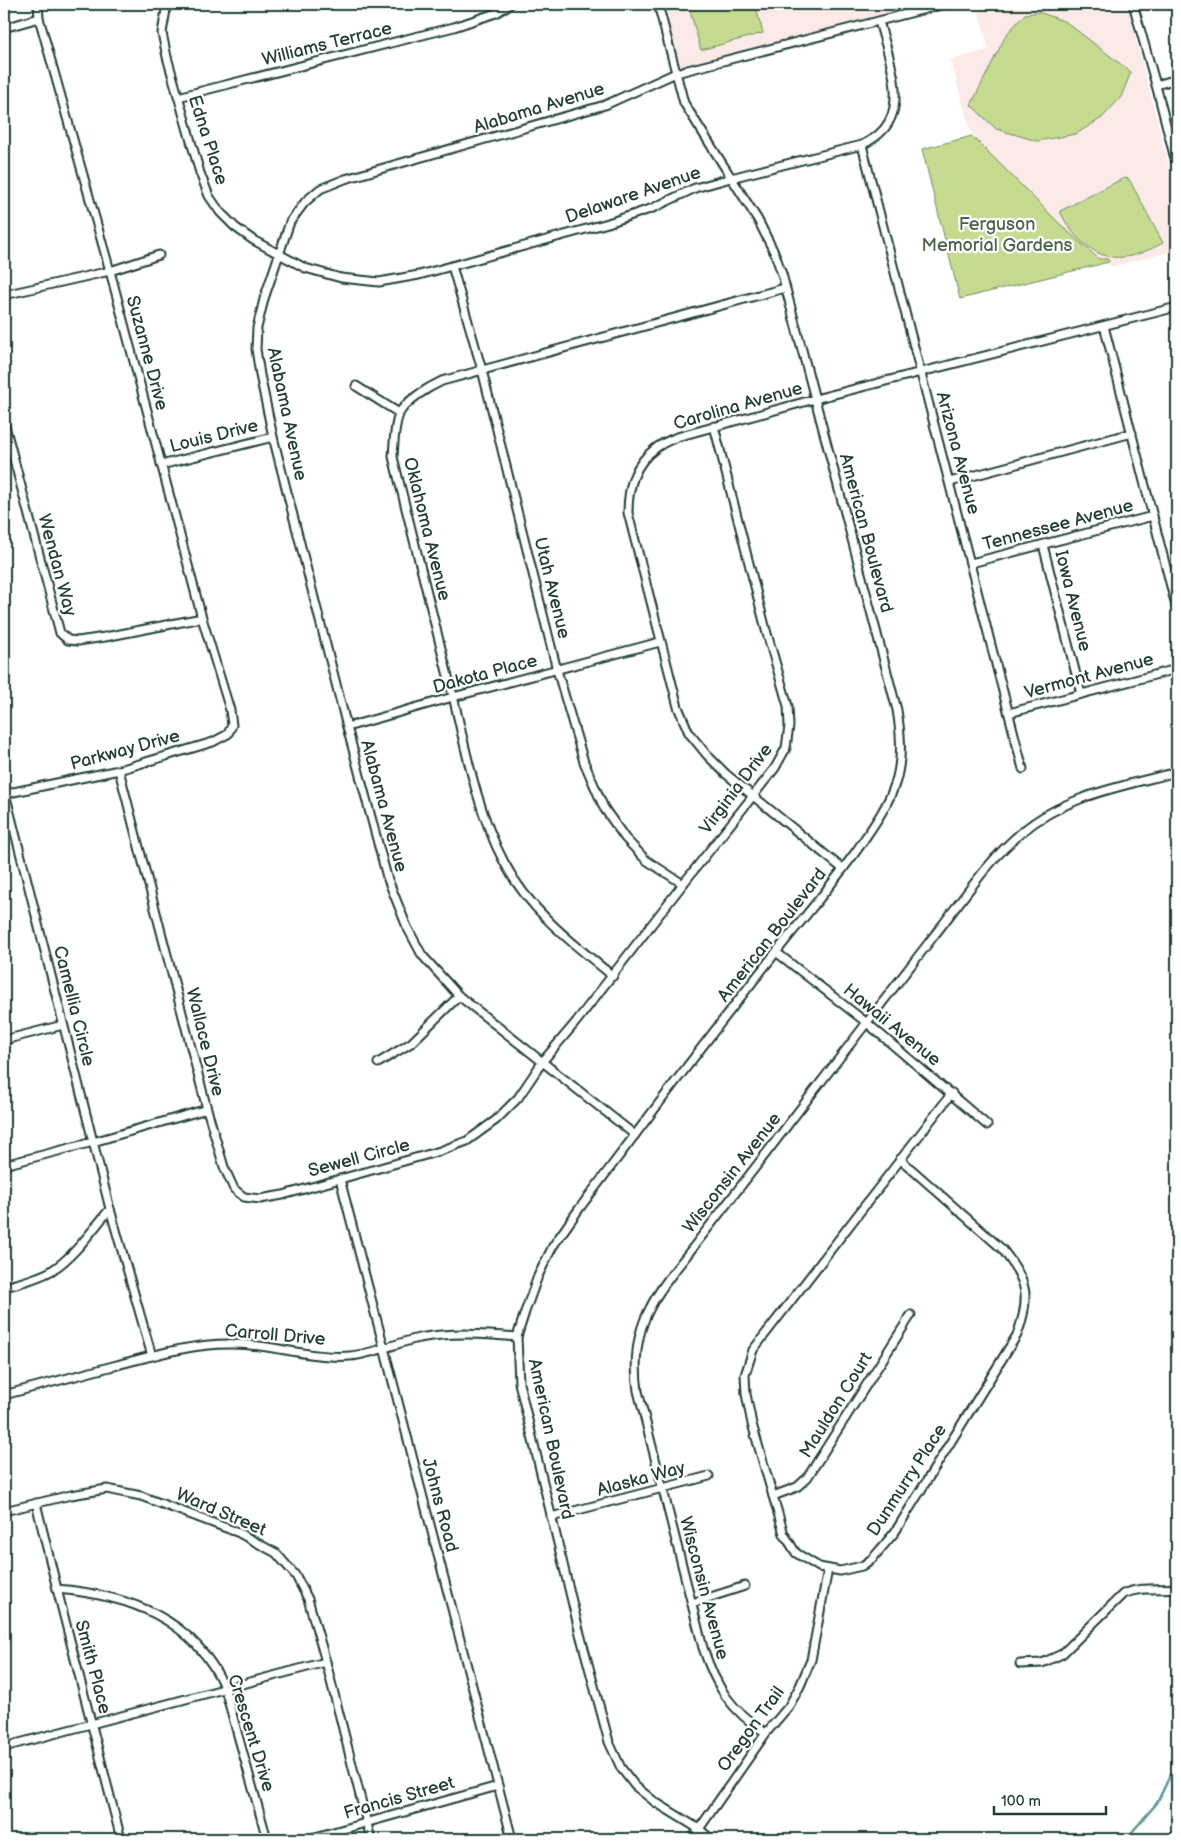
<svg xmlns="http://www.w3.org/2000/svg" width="1181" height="1843" font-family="'Balsamiq Sans',sans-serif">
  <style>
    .built { fill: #fceae8 }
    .green { fill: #c5db90; stroke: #728c62 }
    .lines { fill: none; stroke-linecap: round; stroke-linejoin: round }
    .stream { stroke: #599598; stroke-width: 2.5 }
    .minor-casing { stroke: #1f3d34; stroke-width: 11 }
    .minor { stroke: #fff; stroke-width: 7 }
    .labels { text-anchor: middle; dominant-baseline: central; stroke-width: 4.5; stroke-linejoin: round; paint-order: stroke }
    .street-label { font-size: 18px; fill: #1f3d34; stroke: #fff }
    .park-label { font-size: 18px; fill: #48644b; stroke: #fff }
  </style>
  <rect width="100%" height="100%" fill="#fff"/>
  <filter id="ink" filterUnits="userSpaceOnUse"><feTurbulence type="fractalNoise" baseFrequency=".02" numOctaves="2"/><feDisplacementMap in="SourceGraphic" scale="10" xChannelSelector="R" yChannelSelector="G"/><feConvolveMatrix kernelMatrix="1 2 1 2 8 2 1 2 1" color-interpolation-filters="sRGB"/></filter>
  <g filter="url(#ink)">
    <!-- built -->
    <g class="built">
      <path d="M 662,4 L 926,4 L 679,67 Z"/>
      <path d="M 977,4 L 1127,4 L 1177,198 L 1177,250 L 1111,267 L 1108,259 L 1099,259 L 1065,229 L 972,136 L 950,60 L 989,50 Z"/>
    </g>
    <!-- green -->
    <g class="green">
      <path d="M 688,4 L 755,4 L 763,33 L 701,50 Z"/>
      <path d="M 1039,12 L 1066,22 L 1131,72 L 1121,97 L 1102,118 L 1076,134 L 1037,141 L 996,129 L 971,105 L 1006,35 L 1025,14 Z"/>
      <path d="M 972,136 L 1065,229 L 1099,259 L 1108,259 L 1109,262 L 960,299 L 922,149 Z"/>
      <path d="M 1124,178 L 1129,179 L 1163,243 C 1134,258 1110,266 1083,243 C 1072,233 1066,224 1060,211 Z"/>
    </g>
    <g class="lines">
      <!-- stream -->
      <path class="stream" d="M 1126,1839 L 1157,1803 L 1177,1761"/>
      <!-- minor casing -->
      <g class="minor-casing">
        <g id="minor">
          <path d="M 167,4 L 162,33 L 167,57 L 200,173 L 209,196 L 220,212 L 235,227 L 253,240 L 305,268 L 341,278 L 379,282 L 419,275 L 608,223 L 653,208 L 695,188 L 731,178 L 862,145 C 870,141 878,136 884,129 C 908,101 887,53 879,21"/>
          <path d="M 658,4 L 684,103 L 758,220 L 775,254 L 782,274 L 897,710 C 901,735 903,759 895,784 C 887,808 871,829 857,850 C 832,885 804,917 777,951 C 709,1036 644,1123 579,1209 L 553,1246 L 538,1276 L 525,1312 L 517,1337 L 519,1383 L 579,1630 L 609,1742 L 621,1768 L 635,1786 L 655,1802 L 699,1829 L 711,1839"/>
          <path d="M 1133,4 L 1156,85 L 1177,167"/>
          <path d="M 4,28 L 39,18"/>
          <path d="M 1156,85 L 1177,79"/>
          <path d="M 178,97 L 454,27 L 496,13 L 510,4"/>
          <path d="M 862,145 L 1023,769"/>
          <path d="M 452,266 L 482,370 L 557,670 L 584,762 L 604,808 L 625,838 L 646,860 L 683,884"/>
          <path d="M 4,295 L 110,271 L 159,255"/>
          <path d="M 1104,326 L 1177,610"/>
          <path d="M 356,386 L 399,413"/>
          <path d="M 4,422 L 60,633 L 68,640 L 78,641 L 105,637 L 202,618"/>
          <path d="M 161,465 L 273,437"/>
          <path d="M 950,482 L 1132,433"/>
          <path d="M 1043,545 L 1081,694"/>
          <path d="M 971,563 L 1153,516"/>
          <path d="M 1009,713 L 1177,669"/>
          <path d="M 347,727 L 453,697 L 660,642"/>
          <path d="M 119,770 L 207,1109 L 224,1167 L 234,1189 L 244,1197 L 260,1199 L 283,1195 L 440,1151 L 467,1141 L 496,1120 L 518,1098 L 543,1061 L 576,1022 L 683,884 L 775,768 L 786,748 L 789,726 L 788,706 L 766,630 L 714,426"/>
          <path d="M 4,789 L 110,1209 L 152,1356"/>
          <path d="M 4,794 L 119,770 L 213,742 L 228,734 L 232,725 L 230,710 L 202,618 L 110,271 L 39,18 L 38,4"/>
          <path d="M 843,869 L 726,774 L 707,755 L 689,733 L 678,707 L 628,513 C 628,487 634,464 656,448 C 662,443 670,440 677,437 L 815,399 L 1177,307"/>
          <path d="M 776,952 L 867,1023 L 987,1125"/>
          <path d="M 613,976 C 572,943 528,909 504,862 C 477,811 466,751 453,696 C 433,616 413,537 393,457 C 394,443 394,427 399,414 C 405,401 429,387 442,381 L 785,288"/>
          <path d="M 4,1040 L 63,1025"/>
          <path d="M 378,1063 L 411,1043 L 459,996"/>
          <path d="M 635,1135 L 459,996 L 422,955 L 407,927 L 387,877 L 347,727 L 273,437 L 260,375 L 256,349 L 257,328 L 264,299 L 290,222 L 305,202 L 320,189 L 345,179 L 605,105 L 676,73 L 945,4"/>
          <path d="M 900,1159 L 1002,1249 C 1028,1281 1031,1297 1017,1335 L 895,1532 L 873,1558 L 862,1566 L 840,1571 L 819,1567 L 796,1553 L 784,1534 L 752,1424 L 746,1394 L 745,1375 L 753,1350 L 952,1093"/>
          <path d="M 4,1165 L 93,1142 L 207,1109"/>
          <path d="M 340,1179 L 512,1839"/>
          <path d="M 4,1287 C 20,1283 36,1279 51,1271 C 75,1256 92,1230 110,1209"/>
          <path d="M 4,1395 C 42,1385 80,1375 117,1365 C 155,1355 194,1343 233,1344 C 272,1344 310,1359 350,1356 C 373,1354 396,1343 419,1338 C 452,1332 484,1334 517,1337"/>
          <path d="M 773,1496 L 797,1487 L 807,1478 L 911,1315"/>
          <path d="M 36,1503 L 57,1589 L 121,1839"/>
          <path d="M 4,1511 L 71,1495 L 107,1489 L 141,1496 L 237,1532 L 276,1553 L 296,1576 L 308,1599 L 326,1662 L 371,1839"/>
          <path d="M 551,1517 L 709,1476"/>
          <path d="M 57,1589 C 128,1595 195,1618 225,1689 L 267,1839"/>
          <path d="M 692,1603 L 745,1586"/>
          <path d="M 1020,1664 L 1042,1663 L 1062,1654 L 1123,1594 C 1143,1586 1156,1590 1177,1588"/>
          <path d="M 766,1733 C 731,1711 716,1687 703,1648 L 638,1391 C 634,1363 636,1334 650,1308 C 662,1284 682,1262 698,1241 C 729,1201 760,1162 790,1122 C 838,1060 885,999 933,937 C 961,902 987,861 1022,832 C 1066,795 1124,786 1177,772"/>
          <path d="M 4,1747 L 326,1662"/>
          <path d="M 308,1839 L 498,1786"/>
          <path d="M 692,1839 L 766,1733 L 789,1706 L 800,1686 L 811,1660 L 828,1569"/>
        </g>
      </g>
      <!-- minor -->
      <use href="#minor" class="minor"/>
    </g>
  </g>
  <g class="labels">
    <!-- street labels -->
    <g class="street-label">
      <text transform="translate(327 44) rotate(-14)">Williams Terrace</text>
      <text transform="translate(539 108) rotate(-17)">Alabama Avenue</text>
      <text transform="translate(208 140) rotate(72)">Edna Place</text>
      <text transform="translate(633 195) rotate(-19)">Delaware Avenue</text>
      <text transform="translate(147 353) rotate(75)">Suzanne Drive</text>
      <text transform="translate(738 406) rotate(-16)">Carolina Avenue</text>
      <text transform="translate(287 414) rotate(78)">Alabama Avenue</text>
      <text transform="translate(214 436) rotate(-14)">Louis Drive</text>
      <text transform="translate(958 453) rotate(75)">Arizona Avenue</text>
      <text transform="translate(1058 525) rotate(-15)">Tennessee Avenue</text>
      <text transform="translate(427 529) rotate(76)">Oklahoma Avenue</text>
      <text transform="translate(866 533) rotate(75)">American Boulevard</text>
      <text transform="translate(57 565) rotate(75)">Wendan Way</text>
      <text transform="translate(552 588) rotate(76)">Utah Avenue</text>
      <text transform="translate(1073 601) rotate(76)">Iowa Avenue</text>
      <text transform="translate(485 674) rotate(-15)">Dakota Place</text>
      <text transform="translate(1089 676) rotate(-15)">Vermont Avenue</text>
      <text transform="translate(125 750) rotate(-15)">Parkway Drive</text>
      <text transform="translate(736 789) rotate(-53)">Virginia Drive</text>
      <text transform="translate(384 806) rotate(75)">Alabama Avenue</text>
      <text transform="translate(772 935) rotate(-52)">American Boulevard</text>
      <text transform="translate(74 1006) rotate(76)">Camellia Circle</text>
      <text transform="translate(892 1025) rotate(39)">Hawaii Avenue</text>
      <text transform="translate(205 1042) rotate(76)">Wallace Drive</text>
      <text transform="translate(359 1158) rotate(-15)">Sewell Circle</text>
      <text transform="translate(732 1173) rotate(-52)">Wisconsin Avenue</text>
      <text transform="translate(275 1335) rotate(5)">Carroll Drive</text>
      <text transform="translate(836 1405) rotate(-58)">Mauldon Court</text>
      <text transform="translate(551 1439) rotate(78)">American Boulevard</text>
      <text transform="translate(641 1479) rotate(-15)">Alaska Way</text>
      <text transform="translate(907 1480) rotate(-57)">Dunmurry Place</text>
      <text transform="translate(440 1505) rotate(75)">Johns Road</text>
      <text transform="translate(221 1512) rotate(23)">Ward Street</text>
      <text transform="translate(704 1588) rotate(75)">Wisconsin Avenue</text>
      <text transform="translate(93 1667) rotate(75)">Smith Place</text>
      <text transform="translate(751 1729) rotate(-54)">Oregon Trail</text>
      <text transform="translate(251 1733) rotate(73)">Crescent Drive</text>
      <text transform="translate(399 1798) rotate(-16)">Francis Street</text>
    </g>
    <!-- park labels -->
    <g class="park-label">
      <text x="997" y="224">Ferguson<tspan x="997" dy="21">Memorial Gardens</tspan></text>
    </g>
  </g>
  <!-- margin -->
  <rect width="1181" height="1843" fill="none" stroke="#fff" stroke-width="20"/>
  <rect x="10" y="10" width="1161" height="1823" fill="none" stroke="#1f3d34" stroke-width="2" filter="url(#ink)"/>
  <!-- scale -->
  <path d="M994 1806v8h112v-8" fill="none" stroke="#1f3d34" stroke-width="2.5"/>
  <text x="1001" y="1806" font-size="15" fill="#1f3d34" stroke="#ffffff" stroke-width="4" paint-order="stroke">100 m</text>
</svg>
